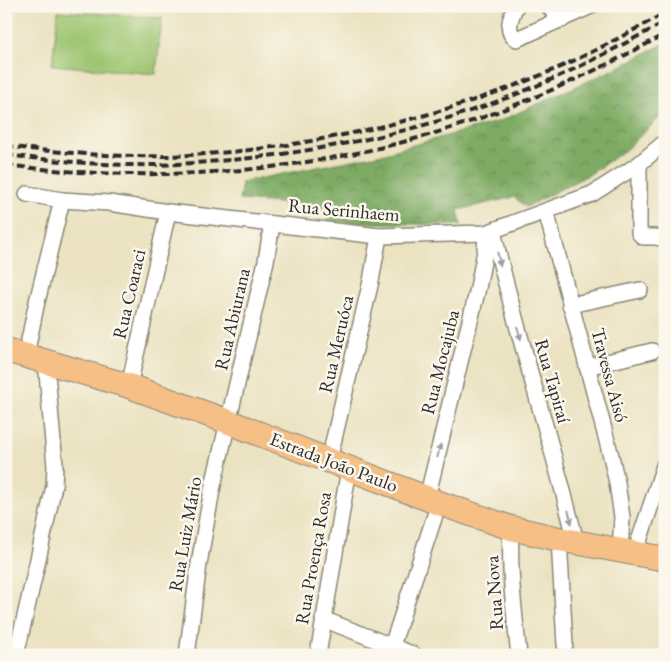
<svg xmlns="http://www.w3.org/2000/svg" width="671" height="661" font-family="'EB Garamond',serif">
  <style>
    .forest { fill: url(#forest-crowns); stroke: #546b48 }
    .park { fill: #9ec672; stroke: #64784e }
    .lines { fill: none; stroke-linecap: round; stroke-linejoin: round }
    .minor-casing { stroke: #8a8676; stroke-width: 18 }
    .primary-casing { stroke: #8a8676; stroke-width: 26 }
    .minor { stroke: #fff; stroke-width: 15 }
    .primary { stroke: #f5bf86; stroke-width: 24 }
    .rail { stroke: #2b2b2b; stroke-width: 4; stroke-dasharray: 8 4; stroke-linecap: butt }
    .oneway { fill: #a0a0a0 }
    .labels { text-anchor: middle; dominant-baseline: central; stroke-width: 5; stroke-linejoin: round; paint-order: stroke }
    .street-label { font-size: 19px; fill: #2b2b2b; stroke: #fbf7ec }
  </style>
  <defs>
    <pattern id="forest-crowns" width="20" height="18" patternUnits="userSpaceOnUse" patternTransform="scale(1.25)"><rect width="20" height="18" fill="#7eab64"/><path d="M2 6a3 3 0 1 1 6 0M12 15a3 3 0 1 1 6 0" fill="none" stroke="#678b53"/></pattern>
  </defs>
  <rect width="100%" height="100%" fill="#fbf7ec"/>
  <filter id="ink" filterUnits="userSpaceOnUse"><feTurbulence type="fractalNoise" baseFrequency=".02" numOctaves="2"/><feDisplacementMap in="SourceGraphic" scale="10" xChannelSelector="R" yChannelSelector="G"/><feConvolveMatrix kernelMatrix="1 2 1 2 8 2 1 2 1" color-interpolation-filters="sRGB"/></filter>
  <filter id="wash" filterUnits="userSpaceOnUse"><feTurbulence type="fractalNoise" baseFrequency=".0096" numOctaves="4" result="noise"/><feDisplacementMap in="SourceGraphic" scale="20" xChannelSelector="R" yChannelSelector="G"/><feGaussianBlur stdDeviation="1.12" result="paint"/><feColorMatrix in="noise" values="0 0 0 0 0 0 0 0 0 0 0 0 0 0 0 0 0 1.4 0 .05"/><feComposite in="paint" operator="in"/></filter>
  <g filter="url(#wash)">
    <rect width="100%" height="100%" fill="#eae2c0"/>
    <!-- forest -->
    <path class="forest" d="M 665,43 L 665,113 L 624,151 L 590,174 L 526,207 L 514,197 L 458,210 L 461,225 L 328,222 L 323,206 L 239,200 L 242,182 L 378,155 L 500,121 L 621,66 Z"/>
    <!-- park -->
    <path class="park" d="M 58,11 L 162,18 L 156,74 L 52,65 Z"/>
  </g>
  <g filter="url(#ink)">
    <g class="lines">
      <!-- minor casing -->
      <g class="minor-casing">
        <g id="minor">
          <path d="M 516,6 C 511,16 504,33 517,39 L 591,6"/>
          <path d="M 548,6 L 562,20"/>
          <path d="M 639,164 L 639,233 L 643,237 L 655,237 L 665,239"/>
          <path d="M 27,194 L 62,200 L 109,203 L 168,212 L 379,236 L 486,233 L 592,194 L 639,164 L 665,142"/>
          <path d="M 546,211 L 611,456 L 617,483 L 622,517 L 620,551"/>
          <path d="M 493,231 C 517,336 551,438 576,542"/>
          <path d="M 570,305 L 640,290"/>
          <path d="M 26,355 L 36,306 L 62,200"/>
          <path d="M 587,367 L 652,351"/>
          <path d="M 129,386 L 168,212"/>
          <path d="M 329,460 L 371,281 L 379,236"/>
          <path d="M 427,498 L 478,288 L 485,251 L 486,233"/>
          <path d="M 511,528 C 509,570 514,612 519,655"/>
          <path d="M 559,539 L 565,645"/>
          <path d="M 635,553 L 665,463"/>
          <path d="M 323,619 L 414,655"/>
          <path d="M 392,646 L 439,503"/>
          <path d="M 16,655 L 35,573 L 54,486 L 55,466 L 46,361"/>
          <path d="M 187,655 L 199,564 L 212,490 L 266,261 L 272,224"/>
          <path d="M 318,655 L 349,468"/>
        </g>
      </g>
      <!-- primary casing -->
      <g class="primary-casing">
        <path id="primary" d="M 6,350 L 129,386 L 229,422 L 439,503 L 511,528 L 559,539 L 665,559"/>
      </g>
      <!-- minor -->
      <use href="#minor" class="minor"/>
      <!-- primary -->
      <use href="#primary" class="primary"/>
      <!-- rail -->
      <g class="rail">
        <path d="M 6,146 C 60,153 114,157 168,156 C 201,155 234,152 266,148 C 368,134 466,108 560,67 C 596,51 630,32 665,13"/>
        <path d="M 6,155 C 56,161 107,166 157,165 C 189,164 220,161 251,158 C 346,147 440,126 529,89 C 576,70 620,46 665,22"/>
        <path d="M 6,165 C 162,185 323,173 472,121 C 539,98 603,68 665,34"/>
      </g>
    </g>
    <!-- one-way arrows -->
    <defs><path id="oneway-solid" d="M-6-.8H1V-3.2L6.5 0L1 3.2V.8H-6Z" transform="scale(1.25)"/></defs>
    <g class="oneway">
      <use href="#oneway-solid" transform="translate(499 259) rotate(77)"/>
      <use href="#oneway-solid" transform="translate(519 333) rotate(74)"/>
      <use href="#oneway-solid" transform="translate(439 451) rotate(-76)"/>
      <use href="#oneway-solid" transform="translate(570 517) rotate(76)"/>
    </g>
  </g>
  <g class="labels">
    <!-- street labels -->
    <g class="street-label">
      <text transform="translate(344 210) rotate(5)">Rua Serinhaem</text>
      <text transform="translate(129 294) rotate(-77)">Rua Coaraci</text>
      <text transform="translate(232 319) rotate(-77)">Rua Abiurana</text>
      <text transform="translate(336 344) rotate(-77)">Rua Meruóca</text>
      <text transform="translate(440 362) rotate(-76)">Rua Mocajuba</text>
      <text transform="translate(610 375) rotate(75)">Travessa Aisó</text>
      <text transform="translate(553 381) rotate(74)">Rua Tapiraí</text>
      <text transform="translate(334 462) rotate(21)">Estrada João Paulo</text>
      <text transform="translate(185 534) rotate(-80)">Rua Luiz Mário</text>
      <text transform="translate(313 558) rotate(-80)">Rua Proença Rosa</text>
      <text transform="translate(494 593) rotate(-94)">Rua Nova</text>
    </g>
  </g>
  <!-- margin -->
  <rect width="671" height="661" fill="none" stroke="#fbf7ec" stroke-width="25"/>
</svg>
